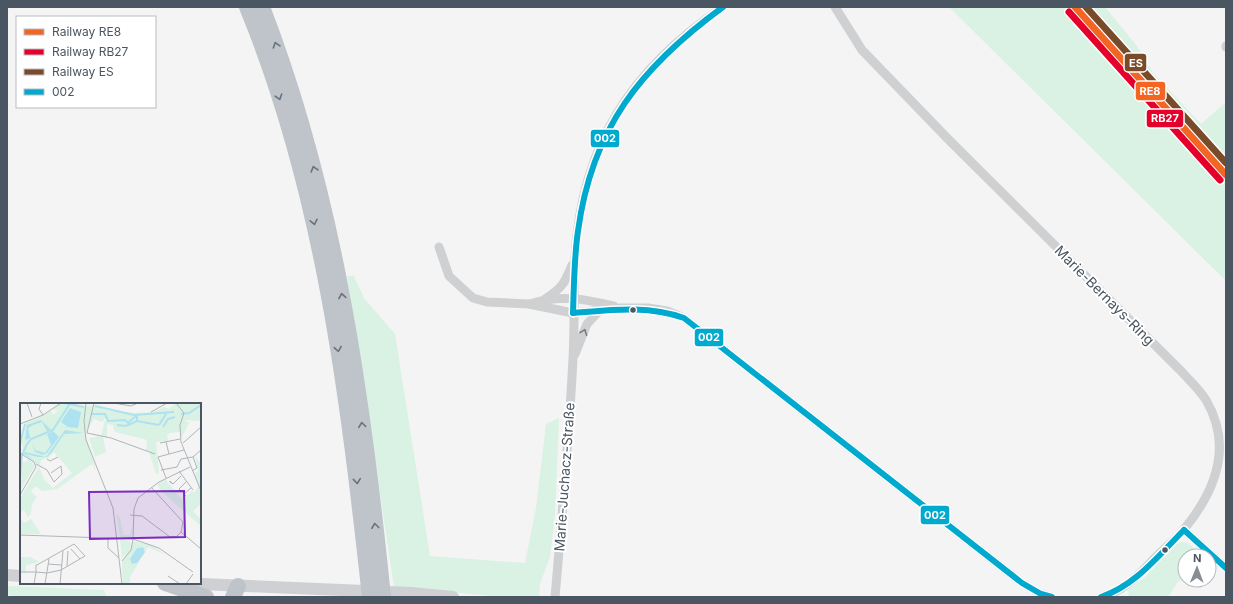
<svg xmlns="http://www.w3.org/2000/svg" width="1233" height="604" font-family="Inter,sans-serif">
  <style>
    .green { fill: #d9f2e3 }
    .lines { fill: none; stroke-linecap: round; stroke-linejoin: round }
    .minor { stroke: #ced0d2; stroke-width: 9 }
    .secondary { stroke: #ced0d4; stroke-width: 12 }
    .motorway { stroke: #bec4c9; stroke-width: 16 }
    .bus-1-casing { stroke: #fff; stroke-width: 9 }
    .bus-1 { stroke: #00a9ce; stroke-width: 6 }
    .rail-1-casing { stroke: #fff; stroke-width: 10 }
    .rail-2-casing { stroke: #fff; stroke-width: 10 }
    .rail-3-casing { stroke: #fff; stroke-width: 10 }
    .rail-1 { stroke: #f26522; stroke-width: 7 }
    .rail-2 { stroke: #e4002b; stroke-width: 7 }
    .rail-3 { stroke: #7a4b2a; stroke-width: 7 }
    .oneway { stroke: #67727b }
    .oneway2 { stroke: #727b83 }
    .bus-dot { fill: #4a5661; stroke: #fff; stroke-width: 1.5 }
    .labels { text-anchor: middle; dominant-baseline: central; stroke-width: 4; stroke-linejoin: round; paint-order: stroke }
    .street-label { font-size: 14px; fill: #4a5661; stroke: #fff }
    .inset-river { fill: none; stroke: #aee2f0; stroke-width: 2 }
    .inset-road { fill: none; stroke: #b0b5b9; stroke-width: 1 }
    .view { fill: #7b2cbf; fill-opacity: 0.15; stroke: #7b2cbf; stroke-width: 2 }
    .inset-edge { fill: none; stroke: #4a5661; stroke-width: 2 }
    .line-badge { stroke: #fff; stroke-width: 1.5 }
    .badge-label { font-size: 11px; text-anchor: middle; font-weight: bold; fill: #fff }
  </style>
  <rect width="100%" height="100%" fill="#f4f4f4"/>
  <!-- green -->
  <g class="green">
    <path d="M 949,7 L 1105,7 L 1137,46 L 1153,73 L 1201,124 L 1226,102 L 1226,281 Z"/>
    <path d="M 347,276 L 354,276 L 364,298 L 395,334 L 430,556 L 525,563 L 536,508 L 546,424 L 559,418 L 555,515 L 550,557 L 540,584 L 539,597 L 503,597 L 394,587 Z"/>
    <path d="M 1181,542 L 1188,543 L 1203,556 L 1185,556 L 1185,576 L 1177,583 L 1168,597 L 1129,597 L 1128,590 L 1145,577 L 1173,546 Z"/>
    <path d="M 7,586 L 104,590 L 107,597 L 26,597 L 7,595 Z"/>
  </g>
  <g class="lines">
    <!-- minor -->
    <g class="minor">
      <path d="M 835,7 L 862,50 L 949,140 L 1182,372 C 1190,381 1200,390 1206,400 C 1233,446 1216,490 1185,528 C 1178,537 1169,544 1161,552 C 1142,570 1128,591 1101,597"/>
      <path d="M 1226,46 L 1226,47"/>
      <path d="M 439,247 L 449,276 L 473,298 L 487,302 L 529,304 L 573,313 L 621,308 L 648,308 L 667,311 L 684,318 L 1022,583 L 1041,594 L 1052,597"/>
      <path d="M 545,299 C 562,288 565,283 572,265"/>
      <path d="M 530,304 C 559,294 585,299 614,306"/>
      <path d="M 575,354 L 587,324 L 600,310"/>
      <path d="M 1184,530 L 1226,568"/>
      <path d="M 555,597 C 562,518 569,438 573,358 C 575,325 573,292 575,258 C 581,146 631,69 723,7"/>
    </g>
    <!-- secondary -->
    <g class="secondary">
      <path d="M 7,575 L 21,576"/>
      <path d="M 177,583 L 411,593 L 453,597"/>
    </g>
    <!-- motorway -->
    <g class="motorway">
      <path d="M 247,7 C 324,194 348,397 370,597"/>
      <path d="M 262,7 C 335,196 363,397 383,597"/>
      <path d="M 165,583 L 206,597"/>
      <path d="M 233,597 L 238,586"/>
    </g>
    <!-- bus-1 casing -->
    <g class="bus-1-casing">
      <g id="bus-1">
        <path d="M 573,313 C 611,310 647,305 684,318 L 1022,583 L 1041,594 L 1052,597"/>
        <path d="M 573,313 C 574,286 574,258 578,231 C 592,128 641,67 723,7"/>
        <path d="M 1184,530 L 1226,568"/>
        <path d="M 1101,597 C 1136,585 1158,556 1184,530"/>
      </g>
    </g>
    <!-- bus-1 -->
    <use href="#bus-1" class="bus-1"/>
    <!-- rail-1 casing -->
    <g class="rail-1-casing">
      <path id="rail-1" d="M 1075,7 L 1226,175"/>
    </g>
    <!-- rail-2 casing -->
    <g class="rail-2-casing">
      <path id="rail-2" d="M 1069,12 L 1220,180"/>
    </g>
    <!-- rail-3 casing -->
    <g class="rail-3-casing">
      <path id="rail-3" d="M 1086,7 L 1226,163"/>
    </g>
    <!-- rail-1 -->
    <use href="#rail-1" class="rail-1"/>
    <!-- rail-2 -->
    <use href="#rail-2" class="rail-2"/>
    <!-- rail-3 -->
    <use href="#rail-3" class="rail-3"/>
  </g>
  <!-- one-way arrows -->
  <defs><path id="oneway-chevron" d="M-2-3.5L2.5 0L-2 3.5" fill="none" stroke-width="1.6" stroke-linecap="round" stroke-linejoin="round"/></defs>
  <g class="oneway">
    <use href="#oneway-chevron" transform="translate(276 45) rotate(-108)"/>
    <use href="#oneway-chevron" transform="translate(279 97) rotate(72)"/>
    <use href="#oneway-chevron" transform="translate(314 169) rotate(-106)"/>
    <use href="#oneway-chevron" transform="translate(314 222) rotate(78)"/>
    <use href="#oneway-chevron" transform="translate(342 296) rotate(-100)"/>
    <use href="#oneway-chevron" transform="translate(338 349) rotate(81)"/>
    <use href="#oneway-chevron" transform="translate(362 425) rotate(-98)"/>
    <use href="#oneway-chevron" transform="translate(357 481) rotate(84)"/>
    <use href="#oneway-chevron" transform="translate(375 526) rotate(-97)"/>
  </g>
  <use class="oneway2" href="#oneway-chevron" transform="translate(584 332) rotate(-69)"/>
  <!-- markers -->
  <g class="bus-dot">
    <circle cx="633" cy="310" r="3.5"/>
    <circle cx="1165" cy="550" r="3.5"/>
  </g>
  <g class="labels">
    <!-- street labels -->
    <g class="street-label">
      <text transform="translate(1105 295) rotate(45)">Marie-Bernays-Ring</text>
      <text transform="translate(564 477) rotate(-86)">Marie-Juchacz-Straße</text>
    </g>
  </g>
  <!-- overview -->
  <g transform="translate(20 403)">
    <rect width="181" height="181" fill="#f4f4f4"/>
    <path d="M 42,0 L 59,4 L 75,2 L 84,7 L 116,10 L 133,9 L 144,4 L 149,6 L 156,0 L 181,0 L 181,18 L 165,17 L 169,20 L 163,32 L 160,34 L 160,29 L 150,30 L 147,32 L 148,38 L 136,39 L 139,70 L 136,71 L 129,49 L 126,48 L 127,37 L 95,29 L 93,22 L 87,21 L 87,34 L 83,34 L 86,49 L 75,54 L 69,35 L 81,33 L 85,17 L 88,17 L 85,15 L 82,19 L 74,16 L 65,30 L 76,68 L 72,61 L 37,86 L 22,88 L 15,83 L 11,89 L 17,94 L 12,101 L 11,111 L 8,114 L 4,107 L 0,110 L 0,95 L 19,64 L 24,76 L 33,85 L 52,70 L 34,49 L 28,55 L 21,57 L 20,63 L 2,49 L 3,43 L 0,39 L 5,19 L 31,8 L 33,12 L 38,8 L 32,6 ZM 0,52 L 3,60 L 9,56 L 15,63 L 0,87 ZM 175,53 L 181,61 L 181,87 L 174,71 L 178,68 ZM 145,76 L 162,97 L 172,88 L 174,90 L 178,84 L 181,89 L 181,101 L 173,108 L 181,116 L 181,123 L 141,88 L 137,81 ZM 96,110 L 100,115 L 103,132 L 110,132 L 113,121 L 111,135 L 100,134 ZM 0,114 L 4,120 L 11,116 L 21,131 L 0,131 ZM 100,136 L 110,138 L 111,145 L 102,155 ZM 114,138 L 132,142 L 146,152 L 128,144 L 110,174 L 110,181 L 103,181 L 102,159 ZM 122,144 L 125,147 L 120,156 L 110,156 L 117,145 ZM 0,154 L 10,154 L 20,159 L 6,162 L 6,169 L 0,169 Z" fill="#d9f2e3" fill-rule="evenodd"/>
    <path d="M 50,5 L 61,9 L 58,25 L 48,24 L 41,19 ZM 21,17 L 31,27 L 27,28 L 22,19 L 13,22 L 8,25 L 10,35 L 5,37 L 7,22 ZM 45,27 L 63,30 L 44,31 L 32,49 L 27,54 L 18,54 L 6,51 L 19,62 L 4,51 L 5,49 L 26,54 ZM 33,28 L 39,34 L 27,50 L 23,52 L 15,49 L 11,36 L 15,47 L 25,50 L 31,42 L 27,31 ZM 117,145 L 123,144 L 125,149 L 117,160 L 112,161 L 110,156 Z" fill="#aee2f0"/>
    <path class="inset-river" d="M 45,0 L 64,4M 75,3 L 114,12 L 154,9M 72,11 L 85,11 L 88,18 L 105,17 L 108,20 L 117,12 L 117,18M 161,11 L 169,10 L 181,2M 97,22 L 106,23 L 117,18 L 139,22M 139,22 L 146,11M 143,24 L 148,16 L 155,14M 0,40 L 5,21M 0,74 L 2,52 L 7,41 L 11,36 L 33,27 L 49,2"/>
    <path class="inset-road" d="M 7,0 L 12,14M 66,0 L 64,18 L 66,37 L 93,105 L 102,181M 74,0 L 67,30 L 91,35 L 135,51M 94,0 L 111,3 L 118,0M 156,0 L 164,10 L 160,22 L 161,39 L 181,88M 131,9 L 147,0M 23,12 L 41,0M 0,21 L 23,12 L 19,6 L 21,0M 146,39 L 149,51M 140,40 L 160,36M 163,40 L 181,24M 0,50 L 14,59 L 16,64 L 0,92M 27,56 L 30,58 L 38,54M 16,61 L 27,67 L 34,79 L 42,71 L 41,63 L 31,70M 141,67 L 157,64 L 161,56 L 173,54 L 181,47M 159,68 L 173,87M 172,68 L 177,65 L 173,54M 146,75 L 138,54 L 164,47M 153,81 L 150,79 L 150,78 L 153,81 L 161,73M 161,88 L 159,86 L 166,79M 166,93 L 164,91 L 171,85M 110,112 L 122,113 L 150,134 L 156,134 L 161,129 L 163,119 L 131,84M 161,129 L 181,146M 0,132 L 113,136 L 139,145 L 173,169M 88,134 L 88,145 L 99,155M 113,135 L 114,106 L 118,95 L 139,79 L 170,64M 51,146 L 60,156M 102,158 L 111,147 L 113,136M 28,161 L 41,162M 47,163 L 48,148M 0,169 L 16,169 L 27,170 L 41,167 L 65,153 L 54,141 L 17,162 L 16,162 L 16,169 L 14,181M 148,173 L 160,181M 25,181 L 29,156M 40,181 L 43,148M 166,181 L 173,171"/>
    <path class="view" d="M 164,88 L 165,134 L 70,136 L 69,89 Z"/>
    <rect width="181" height="181" class="inset-edge"/>
  </g>
  <g class="line-badge">
    <rect x="1124" y="53" width="23" height="19" rx="4" fill="#7a4b2a"/>
    <rect x="1135" y="81" width="31" height="20" rx="4" fill="#f26522"/>
    <rect x="1146" y="109" width="38" height="19" rx="4" fill="#e4002b"/>
    <rect x="590" y="129" width="30" height="19" rx="4" fill="#00a9ce"/>
    <rect x="694" y="328" width="30" height="19" rx="4" fill="#00a9ce"/>
    <rect x="920" y="505" width="30" height="20" rx="4" fill="#00a9ce"/>
  </g>
  <g class="badge-label">
    <text x="1136" y="67">ES</text>
    <text x="1150" y="95">RE8</text>
    <text x="1165" y="122">RB27</text>
    <text x="605" y="142">002</text>
    <text x="709" y="341">002</text>
    <text x="935" y="519">002</text>
  </g>
  <!-- border -->
  <rect width="1233" height="604" fill="none" stroke="#4a5661" stroke-width="16"/>
  <!-- legend -->
  <rect x="16" y="16" width="140" height="92" fill="#ffffff" stroke="#b7bbc0"/>
  <rect x="24" y="29" width="20" height="6" fill="#f26522" stroke="#b7bbc0"/>
  <text x="52" y="36" font-size="12" fill="#4a5661">Railway RE8</text>
  <rect x="24" y="49" width="20" height="6" fill="#e4002b" stroke="#b7bbc0"/>
  <text x="52" y="56" font-size="12" fill="#4a5661">Railway RB27</text>
  <rect x="24" y="69" width="20" height="6" fill="#7a4b2a" stroke="#b7bbc0"/>
  <text x="52" y="76" font-size="12" fill="#4a5661">Railway ES</text>
  <rect x="24" y="89" width="20" height="6" fill="#00a9ce" stroke="#b7bbc0"/>
  <text x="52" y="96" font-size="12" fill="#4a5661">002</text>
  <!-- north arrow -->
  <g transform="translate(1197 568) rotate(1)"><circle r="19" fill="#ffffff" stroke="#b7bbc0"/>
  <path d="M0-3L7 15L0 10L-7 15Z" fill="#868d94"/>
  <text y="-6" font-size="11" font-weight="bold" text-anchor="middle" fill="#4a5661">N</text>
  </g>
</svg>
